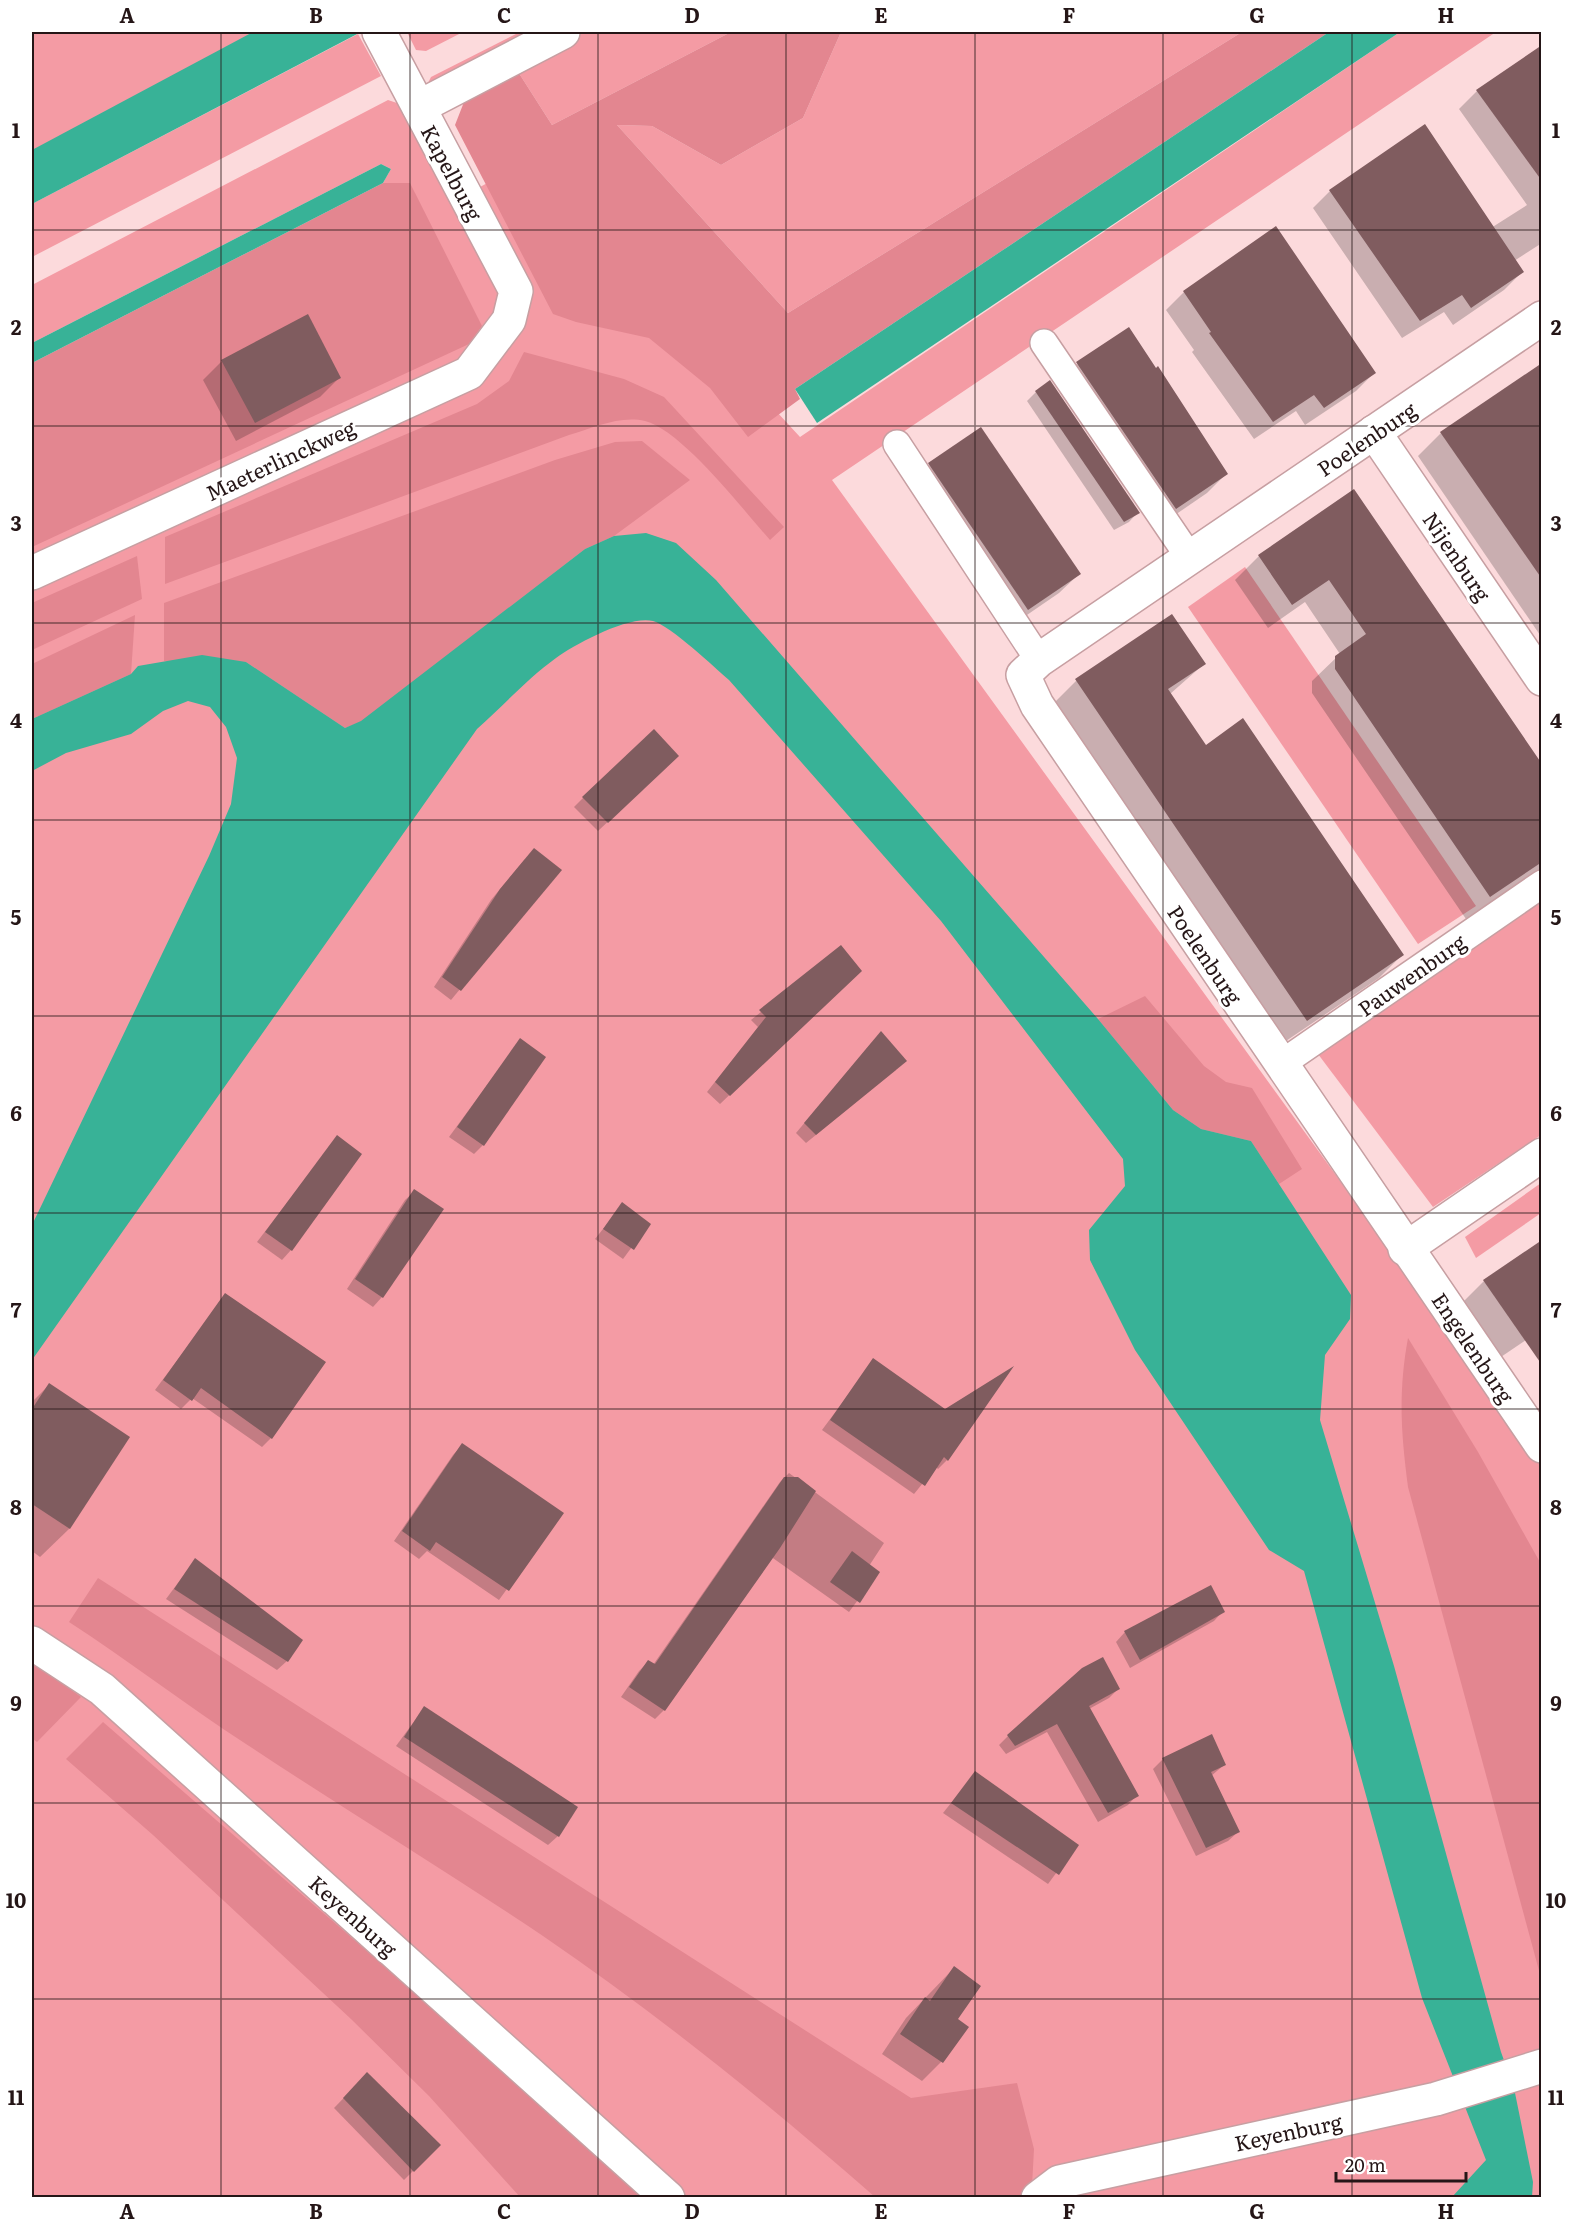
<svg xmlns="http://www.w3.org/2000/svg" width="1573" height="2229" font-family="Literata,serif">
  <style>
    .green { fill: #f49ba4 }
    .forest { fill: #e38690 }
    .water { fill: #38b297 }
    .shadow { fill: #0003 }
    .building { fill: #805c5f }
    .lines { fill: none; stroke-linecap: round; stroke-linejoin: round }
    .pedestrian-casing { stroke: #c79fa2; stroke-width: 30 }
    .minor-casing { stroke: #c79fa2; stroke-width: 36 }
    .pedestrian { stroke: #fff; stroke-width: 27 }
    .minor { stroke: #fff; stroke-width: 33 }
    .grid { fill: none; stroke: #251617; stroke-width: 1.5; stroke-opacity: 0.55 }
    .labels { text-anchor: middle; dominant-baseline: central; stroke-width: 6; stroke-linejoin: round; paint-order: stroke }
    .street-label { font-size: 21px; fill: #251617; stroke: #fff }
    .neatline { fill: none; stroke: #251617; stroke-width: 2 }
    .grid-label { font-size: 20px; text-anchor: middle; font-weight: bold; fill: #251617 }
  </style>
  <rect width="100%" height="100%" fill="#fcdadc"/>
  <!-- green -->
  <g class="green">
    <path d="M 32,32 L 324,32 L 32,180 Z"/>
    <path d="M 407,32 L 463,32 L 426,51 L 416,50 Z"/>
    <path d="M 520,32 L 542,32 L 426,87 L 431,77 Z"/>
    <path d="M 584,32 L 731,32 L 552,125 L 515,67 Z"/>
    <path d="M 841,32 L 1242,32 L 788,313 L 617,125 L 652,126 L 721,165 L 803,118 Z"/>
    <path d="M 1400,32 L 1496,32 L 832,480 L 1541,1458 L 1541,2197 L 32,2197 L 32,433 L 410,183 L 383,183 L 391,169 L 381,164 L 32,343 L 32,285 L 388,100 L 397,103 L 451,203 L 540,154 L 800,437 Z"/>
    <path d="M 358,34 L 381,76 L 32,257 L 32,204 Z"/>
    <path d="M 1245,567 L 1476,906 L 1418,944 L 1188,607 Z"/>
    <path d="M 1541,901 L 1541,1135 L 1433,1207 L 1318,1054 Z"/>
    <path d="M 1541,1183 L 1541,1213 L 1476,1258 L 1465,1237 Z"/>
  </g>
  <!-- forest -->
  <g class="forest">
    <path d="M 731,32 L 841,32 L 803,118 L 721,165 L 652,126 L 617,125 L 788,313 L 1242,32 L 1329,32 L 795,389 L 800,399 L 748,437 L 710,388 L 649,338 L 576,322 L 553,314 L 455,125 L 464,102 L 515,67 L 552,125 Z"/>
    <path d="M 383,183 L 410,183 L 482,326 L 469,344 L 32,547 L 32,363 Z"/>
    <path d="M 524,352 L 624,379 L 664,397 L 784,527 L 770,540 C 743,510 683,431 645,421 C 620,415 593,428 569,435 L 165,584 L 165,537 L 477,404 L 509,381 Z"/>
    <path d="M 642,441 L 690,480 L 614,536 L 585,549 L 361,722 L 345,728 L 246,662 L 164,661 L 164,603 L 555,460 L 615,442 Z"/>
    <path d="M 137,556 L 142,599 L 32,650 L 32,603 Z"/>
    <path d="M 135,615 L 131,674 L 32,719 L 32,664 Z"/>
    <path d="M 1145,996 L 1204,1066 L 1226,1082 L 1252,1088 L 1302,1169 L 1279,1184 L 1251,1141 L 1201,1129 L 1173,1110 L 1098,1019 Z"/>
    <path d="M 1408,1338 L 1478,1452 L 1541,1564 L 1541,1978 L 1408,1487 C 1401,1434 1398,1392 1408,1338 Z"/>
    <path d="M 98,1578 L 911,2098 L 1017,2083 L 1034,2149 L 1032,2186 L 1019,2197 L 875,2197 C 770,2105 659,2015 543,1936 C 445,1870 344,1809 246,1744 C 186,1705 129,1661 69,1622 Z"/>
    <path d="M 32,1661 L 81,1697 L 37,1742 L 32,1738 Z"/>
    <path d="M 103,1722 L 651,2197 L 520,2197 L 429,2096 L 351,2019 L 153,1835 L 66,1759 Z"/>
  </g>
  <!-- water -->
  <g class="water">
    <path d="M 253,32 L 361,32 L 32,204 L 32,150 Z"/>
    <path d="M 1329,32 L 1400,32 L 817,423 L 795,389 Z"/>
    <path d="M 381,164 L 391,169 L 383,183 L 32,363 L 32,343 Z"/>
    <path d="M 646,533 L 676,543 L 716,580 L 1098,1019 L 1173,1110 L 1201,1129 L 1251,1141 L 1351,1295 L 1350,1319 L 1325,1355 L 1320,1420 L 1394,1666 L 1501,2052 L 1514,2088 L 1533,2182 L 1532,2197 L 1452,2197 L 1486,2160 L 1422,1998 L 1304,1571 L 1269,1550 L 1135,1350 L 1090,1260 L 1089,1230 L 1125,1186 L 1123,1159 L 941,921 L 729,680 C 714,667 671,626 653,621 C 629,615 575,644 556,658 C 528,678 503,706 477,729 L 32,1360 L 32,1225 L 209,856 L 231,804 L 237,758 L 226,727 L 210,707 L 188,701 L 163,711 L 131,734 L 66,753 L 32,771 L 32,719 L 131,674 L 138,666 L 202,655 L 246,662 L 345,728 L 361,721 L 585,549 L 614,536 Z"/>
  </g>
  <!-- shadow -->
  <g class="shadow">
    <path d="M 1542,47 L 1542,243 L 1514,261 L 1522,272 L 1504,290 L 1453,325 L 1444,312 L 1402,338 L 1313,208 L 1330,191 L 1491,228 L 1527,205 L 1459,109 L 1477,91 Z"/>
    <path d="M 1184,292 L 1374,373 L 1356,391 L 1305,425 L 1296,411 L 1254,439 L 1192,352 L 1194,350 L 1166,310 Z"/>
    <path d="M 222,361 L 339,378 L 320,397 L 236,441 L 203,380 Z"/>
    <path d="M 1077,364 L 1226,474 L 1207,493 L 1156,528 L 1058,383 Z"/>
    <path d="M 1036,392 L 1138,512 L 1129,522 L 1114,530 L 1027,401 Z"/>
    <path d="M 1441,433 L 1542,458 L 1542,638 L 1418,456 Z"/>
    <path d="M 929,464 L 1079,574 L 1059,593 L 1008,628 L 910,483 Z"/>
    <path d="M 1354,491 L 1542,767 L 1542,868 L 1466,919 L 1312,693 L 1312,681 L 1340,654 L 1305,602 L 1268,628 L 1235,580 L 1259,556 Z"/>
    <path d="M 1204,664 L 1170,694 L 1205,747 L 1402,955 L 1379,978 L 1283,1043 L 1053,704 L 1076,681 Z"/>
    <path d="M 668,765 L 598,831 L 574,807 L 583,798 Z"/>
    <path d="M 525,859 L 559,870 L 451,1000 L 434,987 L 491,900 Z"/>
    <path d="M 841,947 L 850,980 L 720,1104 L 707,1092 L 758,1027 L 751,1020 Z"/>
    <path d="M 520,1040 L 483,1145 L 474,1154 L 449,1137 Z"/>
    <path d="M 872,1042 L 896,1070 L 806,1143 L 796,1133 Z"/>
    <path d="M 337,1137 L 291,1250 L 282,1260 L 257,1242 Z"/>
    <path d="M 415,1191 L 382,1297 L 373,1307 L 347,1289 L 405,1200 Z"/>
    <path d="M 623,1204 L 649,1224 L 623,1259 L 595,1239 Z"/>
    <path d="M 1484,1281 L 1542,1329 L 1492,1363 L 1456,1309 Z"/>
    <path d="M 226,1295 L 271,1438 L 262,1447 L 192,1398 L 181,1409 L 155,1390 Z"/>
    <path d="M 874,1360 L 947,1460 L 938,1469 L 936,1467 L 914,1494 L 822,1430 Z"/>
    <path d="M 49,1385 L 128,1438 L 69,1529 L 40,1557 L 32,1551 L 32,1402 Z"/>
    <path d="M 462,1445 L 562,1513 L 499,1600 L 427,1551 L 419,1559 L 394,1541 L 453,1455 Z"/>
    <path d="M 789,1473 L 884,1543 L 869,1566 L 878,1573 L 849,1612 L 770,1556 L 664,1710 L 655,1719 L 621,1697 L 639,1671 L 648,1662 L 653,1665 L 780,1482 Z"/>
    <path d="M 195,1560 L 287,1661 L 277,1670 L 166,1599 Z"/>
    <path d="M 1223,1611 L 1214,1621 L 1130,1668 L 1116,1642 L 1125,1632 Z"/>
    <path d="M 1118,1689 L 1109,1698 L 1089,1709 L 1137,1795 L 1128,1805 L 1098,1822 L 1047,1732 L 1006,1754 L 999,1745 L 1008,1736 Z"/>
    <path d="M 424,1708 L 558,1836 L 548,1845 L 396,1746 Z"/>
    <path d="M 1163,1759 L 1224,1765 L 1211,1776 L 1238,1832 L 1228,1841 L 1196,1856 L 1153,1769 Z"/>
    <path d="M 975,1773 L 1077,1845 L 1048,1884 L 943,1813 Z"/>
    <path d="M 954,1968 L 956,2019 L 941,2062 L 922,2081 L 882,2054 L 906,2018 Z"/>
    <path d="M 367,2074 L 439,2145 L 404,2180 L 334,2108 Z"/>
  </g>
  <!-- building -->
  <g class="building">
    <path d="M 1542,45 L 1542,181 L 1476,90 Z"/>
    <path d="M 1425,124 L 1524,272 L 1471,308 L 1462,295 L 1420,321 L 1329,190 Z"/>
    <path d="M 1276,226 L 1376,373 L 1324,408 L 1314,395 L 1273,422 L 1209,333 L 1211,332 L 1183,291 Z"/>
    <path d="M 308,314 L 341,378 L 255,423 L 221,360 Z"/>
    <path d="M 1129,327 L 1156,368 L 1158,366 L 1228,474 L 1176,509 L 1076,362 Z"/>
    <path d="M 1542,363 L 1542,579 L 1440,432 Z"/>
    <path d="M 1050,380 L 1140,513 L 1124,522 L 1035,391 Z"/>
    <path d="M 981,427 L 1081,574 L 1028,610 L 928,463 Z"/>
    <path d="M 1354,489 L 1542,764 L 1542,862 L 1490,897 L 1335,669 L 1335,656 L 1366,634 L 1329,580 L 1292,605 L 1258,555 Z"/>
    <path d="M 1172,614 L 1206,664 L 1168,689 L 1206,745 L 1243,718 L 1404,955 L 1307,1021 L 1075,679 Z"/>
    <path d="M 654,729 L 679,756 L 608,823 L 582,797 Z"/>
    <path d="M 534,848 L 562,870 L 461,991 L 442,977 L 500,889 Z"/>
    <path d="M 841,945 L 862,971 L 730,1096 L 715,1082 L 766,1017 L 759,1010 Z"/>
    <path d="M 881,1031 L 907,1061 L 816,1135 L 804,1123 Z"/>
    <path d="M 520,1038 L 546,1057 L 484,1146 L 457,1127 Z"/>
    <path d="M 337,1135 L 362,1154 L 292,1251 L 265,1232 Z"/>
    <path d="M 414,1189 L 444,1209 L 383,1298 L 355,1279 Z"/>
    <path d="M 622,1202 L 651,1224 L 634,1250 L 603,1229 Z"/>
    <path d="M 1542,1240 L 1542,1365 L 1483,1280 Z"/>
    <path d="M 225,1293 L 326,1362 L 272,1439 L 201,1388 L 192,1401 L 163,1380 Z"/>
    <path d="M 873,1358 L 945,1409 L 1014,1366 L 948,1461 L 944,1457 L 925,1486 L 830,1420 Z"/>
    <path d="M 49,1383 L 130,1437 L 70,1529 L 32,1504 L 32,1409 Z"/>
    <path d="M 462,1443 L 564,1513 L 509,1591 L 436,1542 L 430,1551 L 402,1531 Z"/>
    <path d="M 784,1477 L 798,1477 L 816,1491 L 780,1548 L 665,1711 L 629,1687 L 648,1660 L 655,1664 Z"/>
    <path d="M 852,1551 L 880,1572 L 860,1603 L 830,1582 Z"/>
    <path d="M 195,1558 L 303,1640 L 288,1662 L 174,1589 Z"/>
    <path d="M 1211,1585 L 1225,1612 L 1140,1660 L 1124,1631 Z"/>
    <path d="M 1103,1657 L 1120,1689 L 1089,1706 L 1139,1796 L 1108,1813 L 1057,1724 L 1015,1746 L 1007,1735 L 1082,1668 Z"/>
    <path d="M 424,1706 L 578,1807 L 559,1837 L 404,1737 Z"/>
    <path d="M 1212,1734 L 1226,1765 L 1211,1772 L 1240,1832 L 1206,1848 L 1162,1758 Z"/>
    <path d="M 975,1771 L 1079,1845 L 1059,1875 L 951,1803 Z"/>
    <path d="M 954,1966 L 981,1986 L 958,2019 L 969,2027 L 943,2063 L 900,2034 L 925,1997 L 930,2001 Z"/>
    <path d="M 367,2072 L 441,2145 L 414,2172 L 343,2098 Z"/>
  </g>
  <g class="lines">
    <!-- pedestrian casing -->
    <g class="pedestrian-casing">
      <g id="pedestrian">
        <path d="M 1044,343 L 1190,558"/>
        <path d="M 897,444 L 1039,660"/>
        <path d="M 1281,1064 L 1542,884"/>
      </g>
    </g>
    <!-- minor casing -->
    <g class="minor-casing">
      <g id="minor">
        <path d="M 419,107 L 563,32"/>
        <path d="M 1542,318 L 1039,660 L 1023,675 L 1037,705 L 1542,1446"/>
        <path d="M 1374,432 L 1542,679"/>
        <path d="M 32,573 L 469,373 L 509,320 L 516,291 L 379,32"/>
        <path d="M 1405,1249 L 1542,1155"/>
        <path d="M 32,1643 L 102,1689 L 668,2198"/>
        <path d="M 1038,2198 L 1059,2182 L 1436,2099 L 1542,2066"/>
      </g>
    </g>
    <!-- pedestrian -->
    <use href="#pedestrian" class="pedestrian"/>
    <!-- minor -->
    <use href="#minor" class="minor"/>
  </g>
  <!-- grid -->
  <path class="grid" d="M 221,32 L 221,2198M 410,32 L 410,2198M 598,32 L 598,2198M 786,32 L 786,2198M 975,32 L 975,2198M 1163,32 L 1163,2198M 1352,32 L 1352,2198M 32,230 L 1542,230M 32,426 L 1542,426M 32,623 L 1542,623M 32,820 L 1542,820M 32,1016 L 1542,1016M 32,1213 L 1542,1213M 32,1409 L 1542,1409M 32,1606 L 1542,1606M 32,1803 L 1542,1803M 32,1999 L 1542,1999"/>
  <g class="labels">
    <!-- street labels -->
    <g class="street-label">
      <text transform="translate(453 172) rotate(62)">Kapelburg</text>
      <text transform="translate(1366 438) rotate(-34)">Poelenburg</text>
      <text transform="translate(280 459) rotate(-25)">Maeterlinckweg</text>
      <text transform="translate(1458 556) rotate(56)">Nijenburg</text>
      <text transform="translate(1206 954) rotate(56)">Poelenburg</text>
      <text transform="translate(1411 974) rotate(-35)">Pauwenburg</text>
      <text transform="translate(1474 1347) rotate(56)">Engelenburg</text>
      <text transform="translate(354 1915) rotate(42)">Keyenburg</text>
      <text transform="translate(1288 2131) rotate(-12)">Keyenburg</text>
    </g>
  </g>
  <!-- border -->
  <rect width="1573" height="2229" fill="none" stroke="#ffffff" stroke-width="66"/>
  <!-- scale -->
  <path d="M1336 2172v9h130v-9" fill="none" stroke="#251617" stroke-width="3"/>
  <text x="1345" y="2172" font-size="18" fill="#251617" stroke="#ffffff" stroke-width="4.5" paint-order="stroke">20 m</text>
  <rect x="33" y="33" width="1507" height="2163" class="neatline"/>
  <g class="grid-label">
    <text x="127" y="23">A</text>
    <text x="316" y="23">B</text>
    <text x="504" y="23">C</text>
    <text x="692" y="23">D</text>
    <text x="881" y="23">E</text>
    <text x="1069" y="23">F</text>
    <text x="1257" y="23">G</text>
    <text x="1446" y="23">H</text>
    <text x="16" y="138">1</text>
    <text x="1556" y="138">1</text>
    <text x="16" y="335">2</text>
    <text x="1556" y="335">2</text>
    <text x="16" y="531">3</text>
    <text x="1556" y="531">3</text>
    <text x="16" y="728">4</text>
    <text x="1556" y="728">4</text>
    <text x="16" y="925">5</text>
    <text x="1556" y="925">5</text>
    <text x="16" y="1121">6</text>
    <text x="1556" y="1121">6</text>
    <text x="16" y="1318">7</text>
    <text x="1556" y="1318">7</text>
    <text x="16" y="1515">8</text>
    <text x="1556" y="1515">8</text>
    <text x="16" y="1711">9</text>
    <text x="1556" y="1711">9</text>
    <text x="16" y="1908">10</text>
    <text x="1556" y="1908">10</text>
    <text x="16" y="2105">11</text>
    <text x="1556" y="2105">11</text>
    <text x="127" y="2219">A</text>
    <text x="316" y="2219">B</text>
    <text x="504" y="2219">C</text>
    <text x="692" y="2219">D</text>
    <text x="881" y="2219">E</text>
    <text x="1069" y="2219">F</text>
    <text x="1257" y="2219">G</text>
    <text x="1446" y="2219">H</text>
  </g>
</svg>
